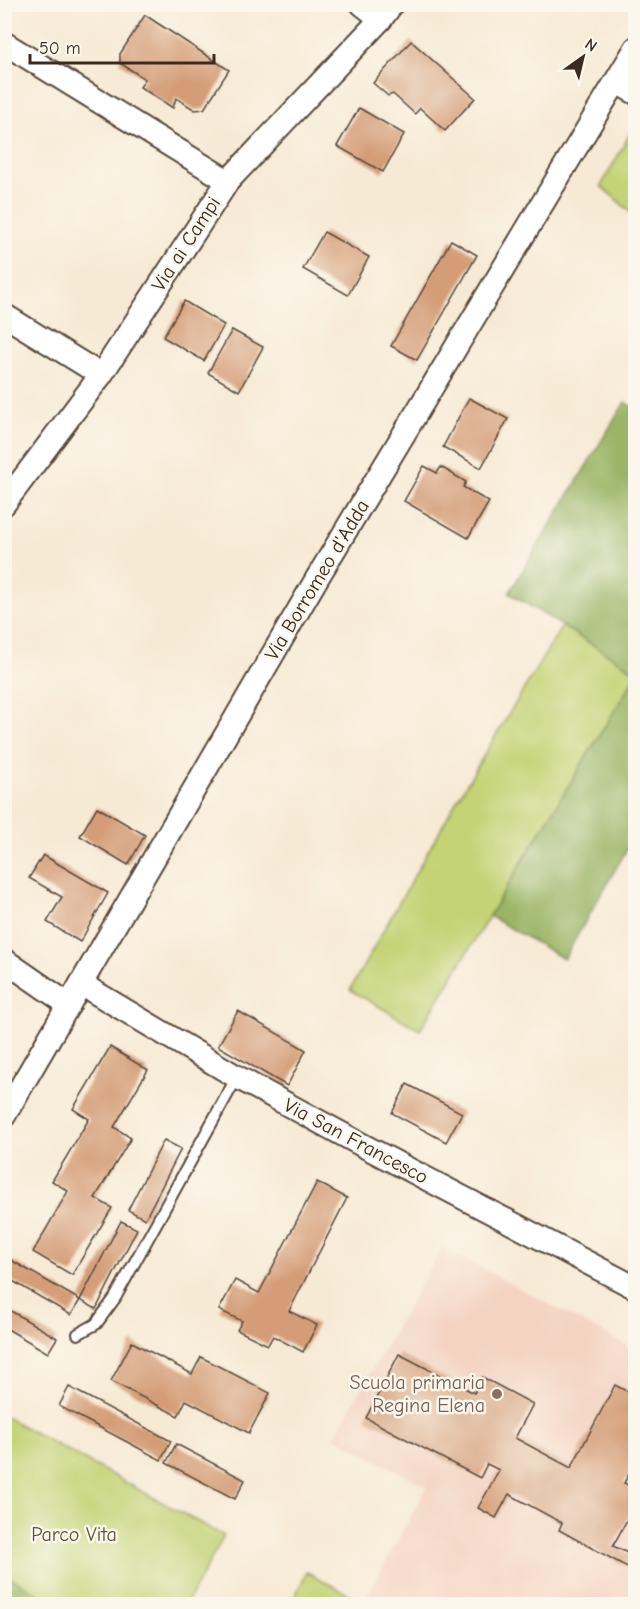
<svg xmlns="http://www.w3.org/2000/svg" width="640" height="1609" font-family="'Comic Neue',sans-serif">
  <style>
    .built { fill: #f4d3c1 }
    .green { fill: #c3d375; stroke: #7f7e4a; stroke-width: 1.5 }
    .forest { fill: #9ab566; stroke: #6a7042; stroke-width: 1.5 }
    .building { fill: #d49d77 }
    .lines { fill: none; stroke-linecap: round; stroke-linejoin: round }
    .lane-casing { stroke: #574739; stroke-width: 14 }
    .street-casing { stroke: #574739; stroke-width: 26 }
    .lane { stroke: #fff; stroke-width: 10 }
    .street { stroke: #fff; stroke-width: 22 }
    .education-dot { fill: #8d6e63; stroke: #fbf7ec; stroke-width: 2 }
    .labels { text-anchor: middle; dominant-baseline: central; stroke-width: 5; stroke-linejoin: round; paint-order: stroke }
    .street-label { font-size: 20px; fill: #3b2a1e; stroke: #fbf7ec }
    .education-label { font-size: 20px; fill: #785e54; stroke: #fbf7ec; text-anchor: end }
    .park-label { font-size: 20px; fill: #5d5434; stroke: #fbf7ec }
  </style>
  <rect width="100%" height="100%" fill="#fbf7ec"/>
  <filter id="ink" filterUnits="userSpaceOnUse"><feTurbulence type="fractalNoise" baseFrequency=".0167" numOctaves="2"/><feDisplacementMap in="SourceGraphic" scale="12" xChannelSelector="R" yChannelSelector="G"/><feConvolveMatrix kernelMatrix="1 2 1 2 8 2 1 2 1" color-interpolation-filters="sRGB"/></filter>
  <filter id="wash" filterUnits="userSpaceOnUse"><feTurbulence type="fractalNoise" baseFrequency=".008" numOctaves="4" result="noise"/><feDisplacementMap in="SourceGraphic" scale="24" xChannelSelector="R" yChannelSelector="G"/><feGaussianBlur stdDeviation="1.35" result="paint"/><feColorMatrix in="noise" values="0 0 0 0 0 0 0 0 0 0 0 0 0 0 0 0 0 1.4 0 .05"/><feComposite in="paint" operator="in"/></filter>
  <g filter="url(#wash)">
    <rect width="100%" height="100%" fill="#f7ead5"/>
    <!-- built -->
    <path class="built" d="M 442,1247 L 635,1350 L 635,1604 L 370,1604 L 364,1601 L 427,1487 L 334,1437 Z"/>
    <!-- green -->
    <g class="green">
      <path d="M 635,125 L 635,216 L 601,186 Z"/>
      <path d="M 562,626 L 635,671 L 635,677 L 420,1030 L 350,990 L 457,800 Z"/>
      <path d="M 4,1416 L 224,1536 L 186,1604 L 5,1604 Z"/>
      <path d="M 307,1572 L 366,1604 L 291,1604 Z"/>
    </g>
    <!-- forest -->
    <g class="forest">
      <path d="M 625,402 L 636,410 L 635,671 L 509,593 Z"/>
      <path d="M 635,677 L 635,835 L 564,959 L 489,916 Z"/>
      <path d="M 11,1578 L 56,1604 L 5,1604 L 5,1589 Z"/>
    </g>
    <g id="blocks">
      <!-- building -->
      <g class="building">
        <path d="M 145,15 L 229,70 L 204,109 L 195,110 L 176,98 L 173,108 L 140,87 L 145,79 L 120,63 L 120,54 Z"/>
        <path d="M 411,41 L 475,98 L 445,131 L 420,108 L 415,114 L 393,94 L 388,96 L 373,83 Z"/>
        <path d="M 359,108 L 404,134 L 383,172 L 337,146 Z"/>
        <path d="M 324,232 L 369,257 L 348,295 L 303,269 Z"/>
        <path d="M 451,240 L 477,255 L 417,360 L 391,346 Z"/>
        <path d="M 184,301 L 224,325 L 204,361 L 163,337 Z"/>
        <path d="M 232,330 L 263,347 L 239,391 L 208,373 Z"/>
        <path d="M 469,398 L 508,419 L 481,468 L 443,447 Z"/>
        <path d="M 424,466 L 437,473 L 441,467 L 466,482 L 463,487 L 489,502 L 468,538 L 404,501 Z"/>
        <path d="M 97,807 L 145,835 L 128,865 L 80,836 Z"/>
        <path d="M 43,855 L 108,893 L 80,942 L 47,922 L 62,897 L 29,878 Z"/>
        <path d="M 238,1011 L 306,1050 L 287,1086 L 218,1046 Z"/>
        <path d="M 110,1047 L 148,1070 L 114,1127 L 131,1138 L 95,1198 L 112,1208 L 72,1275 L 33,1252 L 68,1191 L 52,1181 L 89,1119 L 73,1109 Z"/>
        <path d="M 407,1084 L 462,1113 L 446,1142 L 392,1113 Z"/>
        <path d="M 164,1140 L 181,1149 L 145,1219 L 128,1210 Z"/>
        <path d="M 317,1182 L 347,1198 L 289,1311 L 317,1325 L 303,1352 L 273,1336 L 268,1345 L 237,1330 L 242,1321 L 219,1310 L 235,1280 L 259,1293 Z"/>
        <path d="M 121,1221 L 137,1229 L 96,1309 L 80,1300 Z"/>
        <path d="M 4,1256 L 80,1300 L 71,1315 L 4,1276 Z"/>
        <path d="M 4,1307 L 57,1338 L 48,1353 L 4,1327 Z"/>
        <path d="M 132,1342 L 192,1374 L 201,1357 L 270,1393 L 249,1433 L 186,1400 L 178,1416 L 111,1381 Z"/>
        <path d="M 399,1354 L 474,1393 L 482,1377 L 533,1404 L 515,1438 L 571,1468 L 615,1385 L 636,1396 L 636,1462 L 624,1483 L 636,1489 L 636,1503 L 613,1546 L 636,1557 L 636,1572 L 559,1530 L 562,1523 L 509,1494 L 496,1518 L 478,1508 L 499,1470 L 487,1464 L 480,1478 L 366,1418 Z"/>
        <path d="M 69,1387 L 171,1441 L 161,1460 L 59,1406 Z"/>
        <path d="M 176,1444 L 245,1480 L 235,1499 L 166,1463 Z"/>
      </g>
    </g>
  </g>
  <g filter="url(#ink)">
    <use href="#blocks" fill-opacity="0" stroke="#574739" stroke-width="1.5"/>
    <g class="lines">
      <!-- lane casing -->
      <g class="lane-casing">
        <path id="lane" d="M 78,1334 L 96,1324 L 115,1298 L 237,1077"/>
      </g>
      <!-- street casing -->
      <g class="street-casing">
        <g id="street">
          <path d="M 362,4 L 381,19"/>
          <path d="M 4,43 L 228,181"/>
          <path d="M 616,82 L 636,93"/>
          <path d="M 4,315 L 101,375"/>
          <path d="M 4,504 L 101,375 L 228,181 L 381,19 L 392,4"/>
          <path d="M 4,960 L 69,1005"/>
          <path d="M 81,984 L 237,1077 L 364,1146 L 636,1288"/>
          <path d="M 4,1116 L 316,580 L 636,48"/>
        </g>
      </g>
      <!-- lane -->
      <use href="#lane" class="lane"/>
      <!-- street -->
      <use href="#street" class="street"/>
    </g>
  </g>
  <!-- markers -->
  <circle class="education-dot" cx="497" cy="1394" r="6"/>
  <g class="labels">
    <!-- street labels -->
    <g class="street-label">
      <text transform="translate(186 244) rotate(-57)">Via ai Campi</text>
      <text transform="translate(317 580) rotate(-59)">Via Borromeo d'Adda</text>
      <text transform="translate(356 1141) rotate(28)">Via San Francesco</text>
    </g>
    <!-- education labels -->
    <g class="education-label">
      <text x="485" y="1382">Scuola primaria<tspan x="485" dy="23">Regina Elena</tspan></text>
    </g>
    <!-- park labels -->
    <g class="park-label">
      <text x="74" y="1534">Parco Vita</text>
    </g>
  </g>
  <!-- margin -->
  <rect width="640" height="1609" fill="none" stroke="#fbf7ec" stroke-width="24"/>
  <!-- north arrow -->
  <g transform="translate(583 57) rotate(34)" stroke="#fbf7ec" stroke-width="4.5" paint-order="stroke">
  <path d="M0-4.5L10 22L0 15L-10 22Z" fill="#3b2a1e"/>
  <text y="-9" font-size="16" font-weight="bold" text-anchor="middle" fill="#3b2a1e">N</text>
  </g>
  <!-- scale -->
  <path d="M30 54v9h184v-9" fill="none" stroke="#3b2a1e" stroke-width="3"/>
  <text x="39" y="54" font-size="18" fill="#3b2a1e" stroke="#fbf7ec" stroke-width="4.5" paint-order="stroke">50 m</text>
</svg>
